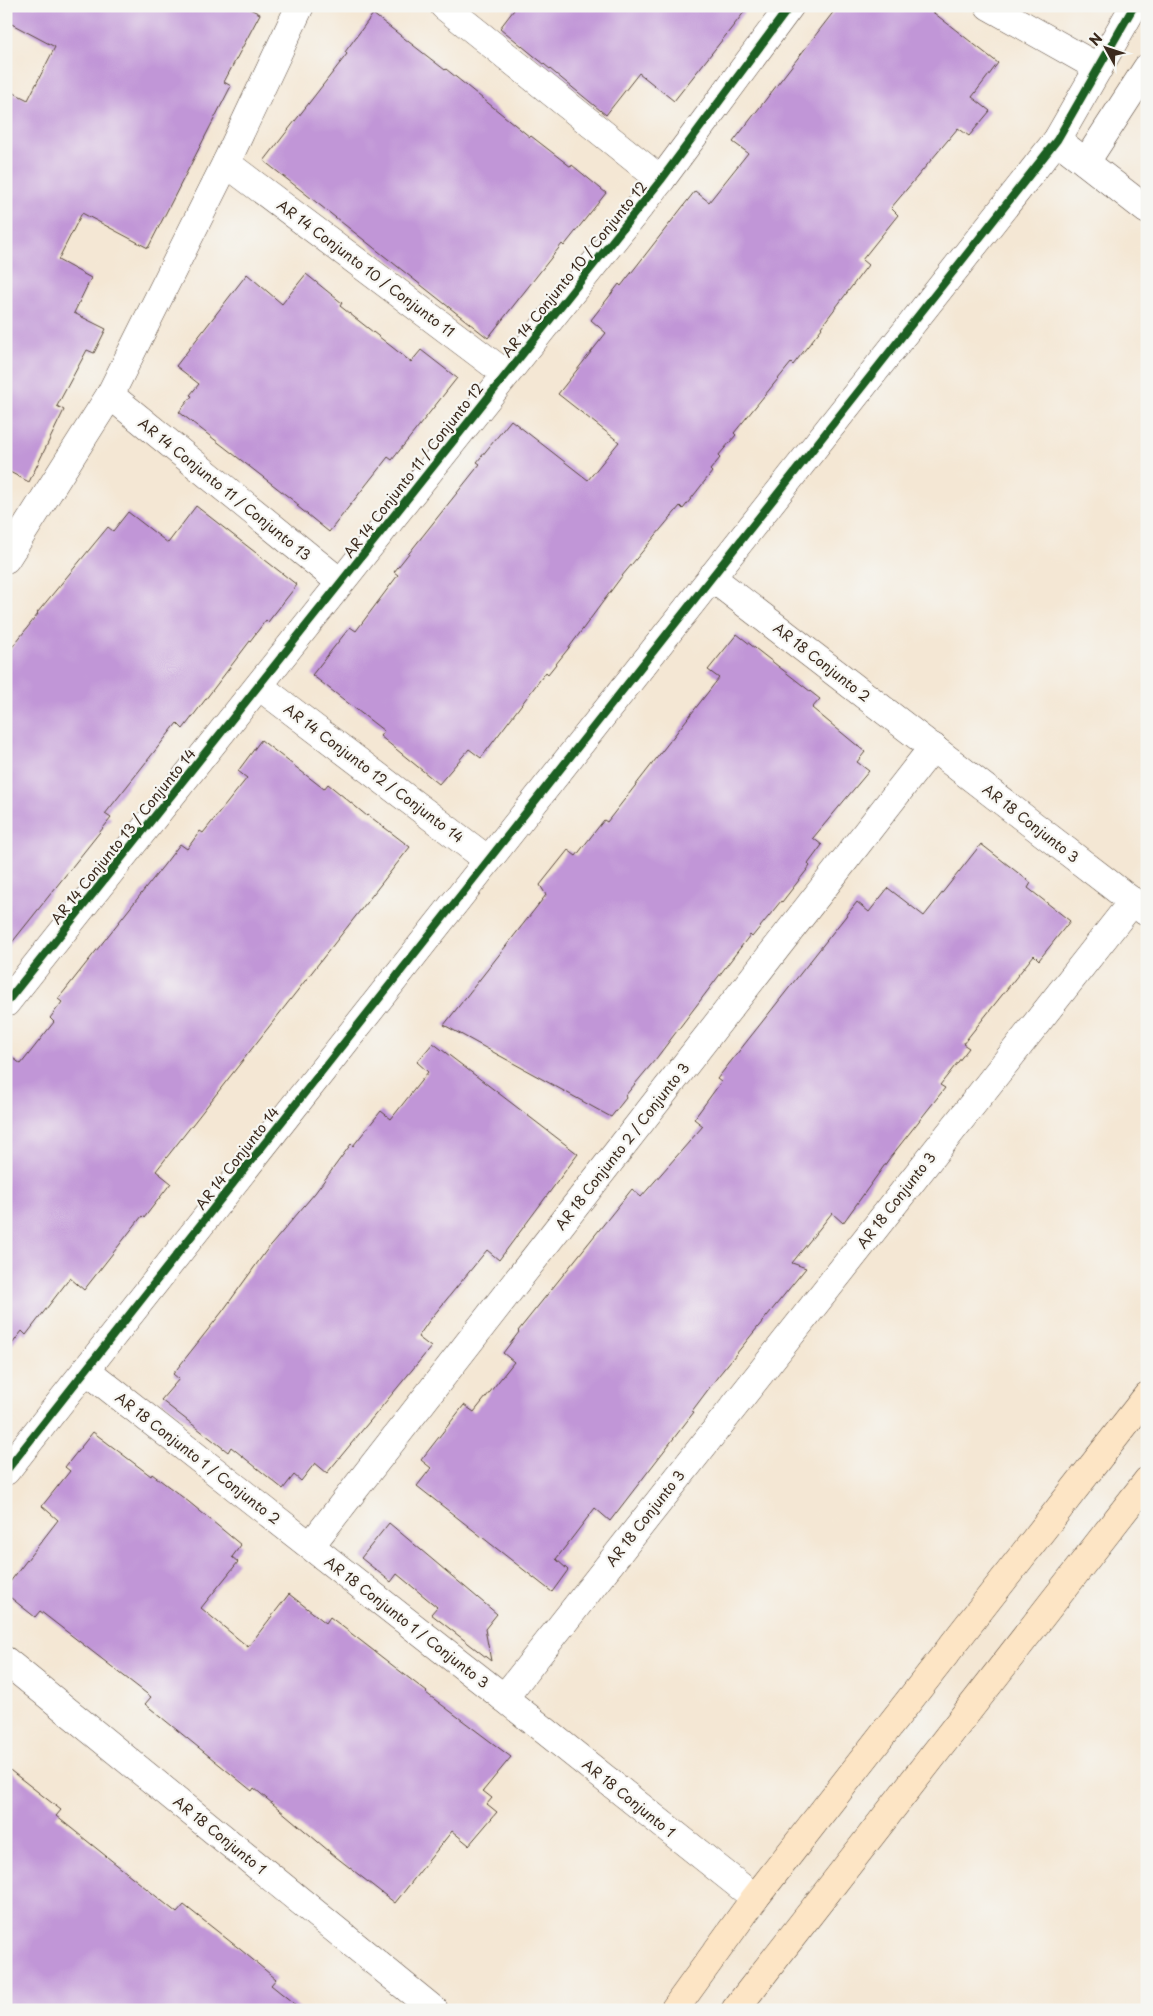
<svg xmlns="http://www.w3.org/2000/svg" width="1153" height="2016" font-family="'Playpen Sans',sans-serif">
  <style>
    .building { fill: #c196d7 }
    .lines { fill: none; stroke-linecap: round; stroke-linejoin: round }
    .street-casing { stroke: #574639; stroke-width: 29 }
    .secondary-casing { stroke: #574639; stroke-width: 29 }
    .street { stroke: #fff; stroke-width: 28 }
    .secondary { stroke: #fde5c5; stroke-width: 28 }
    .cycleway-casing { stroke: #f6f6f2; stroke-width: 11 }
    .cycleway { stroke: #1b5e20; stroke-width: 8 }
    .labels { text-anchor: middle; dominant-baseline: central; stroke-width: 4.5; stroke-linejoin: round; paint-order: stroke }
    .street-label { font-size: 14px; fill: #3b2a1e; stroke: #f6f6f2 }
  </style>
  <rect width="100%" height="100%" fill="#f6f6f2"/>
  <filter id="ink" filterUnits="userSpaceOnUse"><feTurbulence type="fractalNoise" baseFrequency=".02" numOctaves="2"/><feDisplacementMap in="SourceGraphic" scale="10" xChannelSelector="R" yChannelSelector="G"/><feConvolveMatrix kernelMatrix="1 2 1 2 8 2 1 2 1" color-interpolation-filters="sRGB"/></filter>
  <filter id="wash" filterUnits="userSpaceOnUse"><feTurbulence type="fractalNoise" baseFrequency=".0096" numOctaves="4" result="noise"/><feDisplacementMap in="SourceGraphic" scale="20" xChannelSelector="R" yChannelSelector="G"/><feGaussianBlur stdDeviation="1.12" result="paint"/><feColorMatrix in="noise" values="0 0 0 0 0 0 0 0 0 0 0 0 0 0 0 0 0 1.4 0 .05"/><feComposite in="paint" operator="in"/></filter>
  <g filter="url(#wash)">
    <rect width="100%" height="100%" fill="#f4e7d4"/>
    <g id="blocks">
      <!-- building -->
      <g class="building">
        <path d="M 6,6 L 244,6 L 260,14 L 224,82 L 231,86 L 148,248 L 82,213 L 58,260 L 91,278 L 74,313 L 106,329 L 94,353 L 87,350 L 57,406 L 64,410 L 29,482 L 6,470 L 6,89 L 28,100 L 55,47 L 6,21 Z"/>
        <path d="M 517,6 L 749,6 L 674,101 L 639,73 L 606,115 L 500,28 Z"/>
        <path d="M 838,6 L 925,6 L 998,63 L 972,97 L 990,111 L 969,136 L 958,128 L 891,208 L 898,215 L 862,260 L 868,265 L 821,327 L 822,328 L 793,365 L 791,363 L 734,433 L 736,435 L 718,456 L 720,458 L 710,470 L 712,472 L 683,509 L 680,506 L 622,576 L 568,649 L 548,674 L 546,672 L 481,758 L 469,749 L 439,784 L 380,736 L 384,731 L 312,675 L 350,627 L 356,631 L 398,575 L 394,572 L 480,464 L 477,462 L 511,420 L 588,480 L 619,442 L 558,394 L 606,333 L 591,320 L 619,284 L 621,286 L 695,191 L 709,202 L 748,153 L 733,142 Z"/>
        <path d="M 373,14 L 445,70 L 446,69 L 530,137 L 531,136 L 571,167 L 572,165 L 606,193 L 564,246 L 562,244 L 488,338 L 264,161 L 347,54 L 345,52 Z"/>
        <path d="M 247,274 L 282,304 L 306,274 L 342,303 L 340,306 L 411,362 L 421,350 L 457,378 L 392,460 L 388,457 L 329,532 L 297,506 L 299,505 L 179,412 L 192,396 L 190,395 L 199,384 L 176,366 Z"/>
        <path d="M 196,506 L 297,585 L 268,622 L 266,620 L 183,729 L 177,723 L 105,814 L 111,818 L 6,950 L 6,655 L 38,614 L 37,613 L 108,527 L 113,531 L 128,512 L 168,543 Z"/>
        <path d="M 737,634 L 820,699 L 812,708 L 865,752 L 857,762 L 869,771 L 813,838 L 822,845 L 808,864 L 810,866 L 782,902 L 781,901 L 752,937 L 750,935 L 655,1060 L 625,1096 L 626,1098 L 611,1117 L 444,1025 L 546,895 L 540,885 L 568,850 L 576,856 L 604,820 L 607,822 L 719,678 L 708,670 Z"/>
        <path d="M 261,740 L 324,789 L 328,784 L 367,816 L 368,815 L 410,847 L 156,1171 L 171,1183 L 144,1218 L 142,1216 L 84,1290 L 70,1278 L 26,1335 L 22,1331 L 6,1352 L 6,1053 L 21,1064 L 54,1022 L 50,1018 L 62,1002 L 58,999 L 164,865 L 180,844 L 187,849 L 200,831 L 203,833 L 247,778 L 238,771 Z"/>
        <path d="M 981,844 L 1031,883 L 1028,888 L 1070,921 L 1039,960 L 1034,955 L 963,1044 L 969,1048 L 940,1085 L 945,1088 L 889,1159 L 843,1223 L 832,1213 L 792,1263 L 806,1268 L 719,1375 L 692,1411 L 694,1412 L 610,1521 L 595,1508 L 556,1559 L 568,1570 L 552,1592 L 417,1486 L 431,1468 L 421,1460 L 464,1405 L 474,1412 L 514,1362 L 503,1353 L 519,1332 L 518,1331 L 632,1189 L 641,1197 L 703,1126 L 694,1119 L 721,1082 L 717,1079 L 857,902 L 869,912 L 888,888 L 924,916 Z"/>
        <path d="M 433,1043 L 578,1154 L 499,1260 L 487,1250 L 429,1321 L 418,1337 L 431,1347 L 327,1473 L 315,1463 L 301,1481 L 294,1475 L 283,1489 L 231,1447 L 228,1452 L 161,1400 L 179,1379 L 173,1374 L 222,1312 L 266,1251 L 315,1193 L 351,1144 L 353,1146 L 381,1111 L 391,1119 L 428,1072 L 417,1062 Z"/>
        <path d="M 93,1432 L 151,1476 L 152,1474 L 189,1502 L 241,1545 L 232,1557 L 238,1562 L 201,1608 L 248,1647 L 289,1594 L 326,1623 L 330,1617 L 427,1692 L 426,1693 L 511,1757 L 483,1791 L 492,1798 L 487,1804 L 497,1812 L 469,1845 L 452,1831 L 395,1903 L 336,1857 L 254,1788 L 252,1791 L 145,1704 L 151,1697 L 40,1611 L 35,1617 L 6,1594 L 6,1587 L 58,1520 L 42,1506 L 70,1471 L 65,1467 Z"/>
        <path d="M 389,1523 L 497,1614 L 485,1629 L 491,1661 L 431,1614 L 437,1607 L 397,1574 L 391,1582 L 361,1558 Z"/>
        <path d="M 6,1767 L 61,1810 L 56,1816 L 177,1913 L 184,1905 L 241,1950 L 276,1979 L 271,1985 L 302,2010 L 15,2010 L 6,2003 Z"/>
      </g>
    </g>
  </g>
  <g filter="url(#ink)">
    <use href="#blocks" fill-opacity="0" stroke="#574639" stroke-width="1"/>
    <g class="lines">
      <!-- street casing -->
      <g class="street-casing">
        <g id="street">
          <path d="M 444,6 L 661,180"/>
          <path d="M 989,6 L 1099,68"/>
          <path d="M 1057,140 L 1147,210"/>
          <path d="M 1086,162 L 1147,68"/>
          <path d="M 226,163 L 506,374"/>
          <path d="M 110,395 L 340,582"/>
          <path d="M 6,559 L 110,395 L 226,163 L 300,6"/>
          <path d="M 711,577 L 1146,912"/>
          <path d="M 259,686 L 488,860"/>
          <path d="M 6,1003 L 661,180 L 790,6"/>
          <path d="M 86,1370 L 504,1698 L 755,1898"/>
          <path d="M 6,1471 L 1057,140 L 1134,6"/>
          <path d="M 311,1545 L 933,747"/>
          <path d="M 6,1661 L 434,2010"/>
          <path d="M 504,1698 L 1133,901"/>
        </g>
      </g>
      <!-- secondary casing -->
      <g class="secondary-casing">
        <g id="secondary">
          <path d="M 674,2010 L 755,1898 L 1147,1396"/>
          <path d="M 735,2010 L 1147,1481"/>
        </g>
      </g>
      <!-- street -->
      <use href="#street" class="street"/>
      <!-- secondary -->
      <use href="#secondary" class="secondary"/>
      <!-- cycleway casing -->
      <g class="cycleway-casing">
        <g id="cycleway">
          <path d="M 6,1003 L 661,180 L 790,6"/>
          <path d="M 6,1471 L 1057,140 L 1134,6"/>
        </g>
      </g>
      <!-- cycleway -->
      <use href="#cycleway" class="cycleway"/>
    </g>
  </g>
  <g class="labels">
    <!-- street labels -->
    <g class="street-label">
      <text transform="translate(366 268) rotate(37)">AR 14 Conjunto 10 / Conjunto 11</text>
      <text transform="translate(574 269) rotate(-51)">AR 14 Conjunto 10 / Conjunto 12</text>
      <text transform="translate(413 470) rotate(-52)">AR 14 Conjunto 11 / Conjunto 12</text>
      <text transform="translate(225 489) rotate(39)">AR 14 Conjunto 11 / Conjunto 13</text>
      <text transform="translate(822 662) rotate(38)">AR 18 Conjunto 2</text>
      <text transform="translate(374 773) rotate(37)">AR 14 Conjunto 12 / Conjunto 14</text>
      <text transform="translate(1031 823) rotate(38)">AR 18 Conjunto 3</text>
      <text transform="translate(123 836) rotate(-51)">AR 14 Conjunto 13 / Conjunto 14</text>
      <text transform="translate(622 1146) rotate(-52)">AR 18 Conjunto 2 / Conjunto 3</text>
      <text transform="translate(237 1158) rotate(-52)">AR 14 Conjunto 14</text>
      <text transform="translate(896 1200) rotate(-52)">AR 18 Conjunto 3</text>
      <text transform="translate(198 1458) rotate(38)">AR 18 Conjunto 1 / Conjunto 2</text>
      <text transform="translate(645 1518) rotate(-52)">AR 18 Conjunto 3</text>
      <text transform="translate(407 1622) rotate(38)">AR 18 Conjunto 1 / Conjunto 3</text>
      <text transform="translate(629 1798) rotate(39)">AR 18 Conjunto 1</text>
      <text transform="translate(220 1835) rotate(39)">AR 18 Conjunto 1</text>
    </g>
  </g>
  <!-- margin -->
  <rect width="1153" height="2016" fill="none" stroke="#f6f6f2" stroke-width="25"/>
  <!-- north arrow -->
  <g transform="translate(1106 48) rotate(310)" stroke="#f6f6f2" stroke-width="4" paint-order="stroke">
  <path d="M0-4L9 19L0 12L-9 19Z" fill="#3b2a1e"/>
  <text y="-8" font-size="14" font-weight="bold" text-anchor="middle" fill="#3b2a1e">N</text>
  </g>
</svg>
